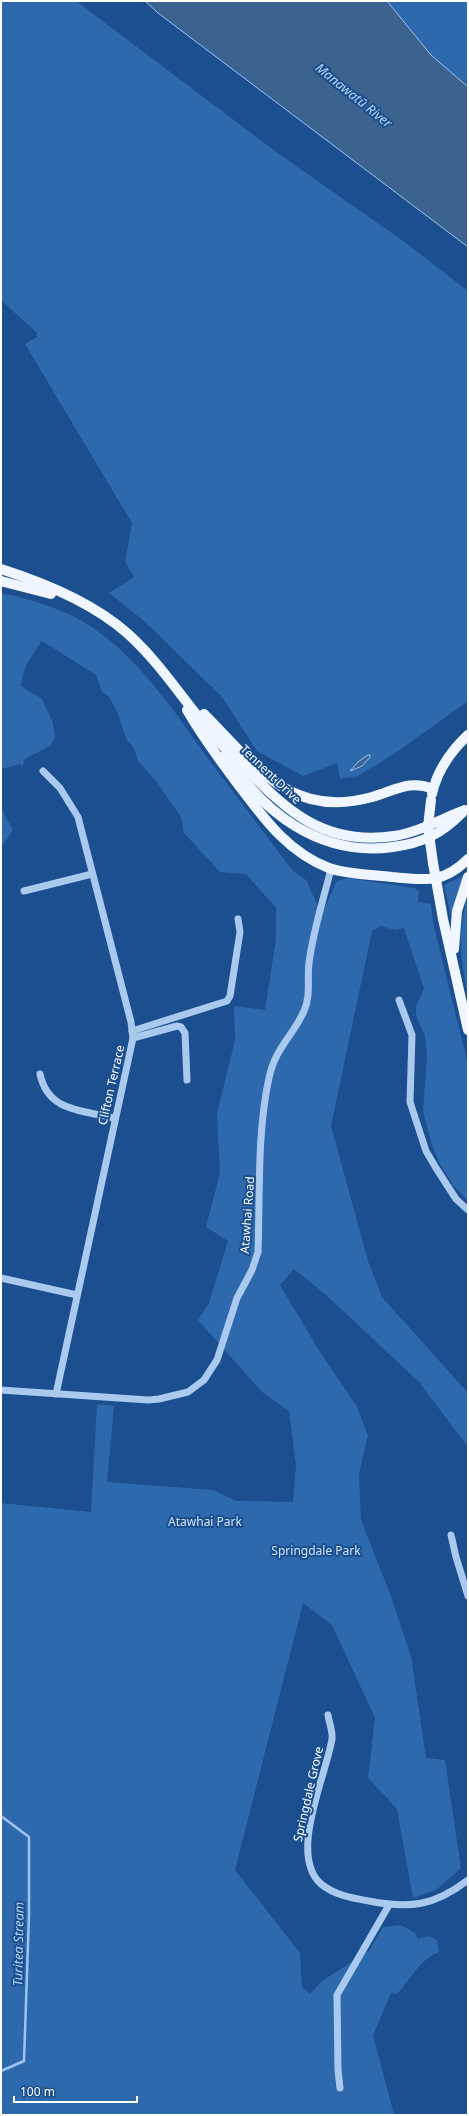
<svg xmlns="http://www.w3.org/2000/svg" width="469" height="2116" font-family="'Noto Sans',sans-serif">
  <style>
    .green { fill: #2e69ad }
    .water { fill: #3c6290; stroke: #9cc4f0 }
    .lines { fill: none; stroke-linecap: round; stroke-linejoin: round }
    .stream { stroke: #9cc4f0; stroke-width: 2.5 }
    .minor { stroke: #a9c9ee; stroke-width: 7 }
    .major { stroke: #f0f6ff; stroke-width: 10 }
    .major-bridge { stroke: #f0f6ff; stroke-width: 10 }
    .labels { text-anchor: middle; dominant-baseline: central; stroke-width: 4; stroke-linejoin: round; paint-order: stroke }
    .street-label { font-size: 12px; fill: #fff; stroke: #1b4f8f }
    .park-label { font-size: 12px; fill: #cfe3fa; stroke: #1b4f8f }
    .water-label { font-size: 13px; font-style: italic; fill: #b5d3f5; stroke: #1b4f8f }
  </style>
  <rect width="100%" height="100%" fill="#1b4f8f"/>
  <!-- green -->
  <g class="green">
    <path d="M 1,1 L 76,1 L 279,154 L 406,243 L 468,291 L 468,701 L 394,754 L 358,776 L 340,779 L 337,763 L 303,776 L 257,751 L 222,697 L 143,620 L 109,593 L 134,577 L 125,562 L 132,523 L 25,344 L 37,337 L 37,333 L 1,300 Z"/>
    <path d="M 387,1 L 468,1 L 468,87 L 431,55 Z"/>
    <path d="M 1,593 C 34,600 68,610 96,630 C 143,663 176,714 209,760 C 237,797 265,834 293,871 L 306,880 L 318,906 L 325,907 L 337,881 L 348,878 L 414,888 L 419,891 L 418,902 L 431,904 L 433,923 L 468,1064 L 468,1201 L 453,1185 L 440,1164 L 432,1145 L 423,1111 L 427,1056 L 425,1036 L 416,1016 L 416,1006 L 424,989 L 404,928 L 395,930 L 381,926 L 372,931 L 331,1126 L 368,1261 L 382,1297 L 468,1393 L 468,1447 L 419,1382 L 326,1295 L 294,1269 L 280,1285 L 320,1352 L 356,1405 L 368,1435 L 359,1474 L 361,1520 L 392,1599 L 411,1656 L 426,1758 L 445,1760 L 461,1868 L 436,1890 L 413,1898 L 397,1809 L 368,1778 L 375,1718 L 332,1625 L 303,1603 L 235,1870 L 300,1953 L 302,1987 L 310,1994 L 322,1981 L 369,1951 L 383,1927 L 401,1925 L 415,1933 L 418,1939 L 429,1936 L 437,1940 L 439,1952 C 418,1961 413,1977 397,1994 L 391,1993 L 373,2035 L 394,2115 L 1,2115 L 1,1503 L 91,1512 L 97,1404 L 114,1406 L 107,1482 L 213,1490 L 236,1501 L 293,1502 L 296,1465 L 289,1411 L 262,1392 L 198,1320 L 209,1303 L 228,1241 L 206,1227 L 220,1173 L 217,1114 L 235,1040 L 234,1006 L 265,1010 L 276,939 L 276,908 L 246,874 L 220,872 L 184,833 L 181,817 L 156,781 L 138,761 L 134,748 L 127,740 L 117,712 L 109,697 L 102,692 L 96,675 L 42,641 C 32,655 22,669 21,686 L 42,699 L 53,723 L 55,738 L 50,746 L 25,759 L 22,768 L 21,764 L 1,769 Z"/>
    <path d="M 1,808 L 13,830 L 1,847 Z"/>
    <path d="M 468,869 L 459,896 L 453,925 L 444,885 L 461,877 Z"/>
    <path d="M 468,894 L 468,996 C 460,957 457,933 468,894 Z"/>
  </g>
  <!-- water -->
  <g class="water">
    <path d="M 145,1 L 387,1 L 431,55 L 468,87 L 468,247 L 158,13 Z"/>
    <path d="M 368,755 L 370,755 L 370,757 L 362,766 L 350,771 L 358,762 Z"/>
  </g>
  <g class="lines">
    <!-- stream -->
    <path class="stream" d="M 1,1816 L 29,1837 L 29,1915 L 24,2061 L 1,2071"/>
    <!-- minor -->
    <g class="minor">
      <path d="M 43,771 L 60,788 L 78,817 L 131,1022 L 133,1038 L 56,1394"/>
      <path d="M 24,891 L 92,874"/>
      <path d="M 399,1000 L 412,1035 L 410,1102 L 426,1151 L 436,1168 L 456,1199 L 468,1210"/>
      <path d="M 132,1031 L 227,1001 L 230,996 L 240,932 L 238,919"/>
      <path d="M 133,1038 L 177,1026 L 181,1027 L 185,1033 L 187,1080"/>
      <path d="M 40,1074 C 48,1112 82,1110 114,1118"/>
      <path d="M 1,1278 L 77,1295"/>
      <path d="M 1,1390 L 148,1400 L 159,1399 L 188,1392 L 204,1380 L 217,1360 L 237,1298 L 252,1270 L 258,1252 C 260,1197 257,1131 269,1078 C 275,1048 293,1036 304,1011 C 311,996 307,979 309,963 C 313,931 323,901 331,869"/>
      <path d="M 451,1535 L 456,1557 L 468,1596"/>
      <path d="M 328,1715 C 329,1722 333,1732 332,1739 C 326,1776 288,1855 321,1884 C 334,1895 352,1898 369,1901 C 410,1909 434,1906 468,1880"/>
      <path d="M 340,2088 L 338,2070 L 337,1995 L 389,1905"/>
    </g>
    <!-- major -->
    <g class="major">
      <path d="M 1,569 C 45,583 92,602 127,633 C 163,665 188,708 221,744 C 228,752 238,758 245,767 C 288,813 326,846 394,836 C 419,832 441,819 465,810"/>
      <path d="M 1,581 L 51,594"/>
      <path d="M 187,710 C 202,736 219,759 237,783 C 263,817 287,852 329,868 C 344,874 375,875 392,877 C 425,880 443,884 468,859"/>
      <path d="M 204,714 C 255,765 291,820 372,797 C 394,791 410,779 433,789"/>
      <path d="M 226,753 C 261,813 321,857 393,847 C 423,843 441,834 462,813"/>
      <path d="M 432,794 C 437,771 451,751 468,735"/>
      <path d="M 433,863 L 443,919 L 468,1030"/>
      <path d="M 454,949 L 457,911 L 468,877"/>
    </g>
    <!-- major-bridge -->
    <path class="major-bridge" d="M 431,800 L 428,827 L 433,863"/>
  </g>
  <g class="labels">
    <!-- street labels -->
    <g class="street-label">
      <text transform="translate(271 774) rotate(44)">Tennent Drive</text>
      <text transform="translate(111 1085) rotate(-77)">Clifton Terrace</text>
      <text transform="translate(247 1215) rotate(-86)">Atawhai Road</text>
      <text transform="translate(308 1794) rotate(-77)">Springdale Grove</text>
    </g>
    <!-- park labels -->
    <g class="park-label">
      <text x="205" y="1521">Atawhai Park</text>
      <text x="316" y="1550">Springdale Park</text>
    </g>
    <!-- water labels -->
    <g class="water-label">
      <text transform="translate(354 95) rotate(39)">Manawatū River</text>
      <text transform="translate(18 1944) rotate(-89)">Turitea Stream</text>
    </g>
  </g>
  <!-- border -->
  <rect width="469" height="2116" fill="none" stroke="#ffffff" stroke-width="4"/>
  <!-- scale -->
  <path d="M14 2096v6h123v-6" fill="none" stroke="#ffffff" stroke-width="2"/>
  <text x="20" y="2096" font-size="12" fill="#ffffff" stroke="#1b4f8f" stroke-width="3" paint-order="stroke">100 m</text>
</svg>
